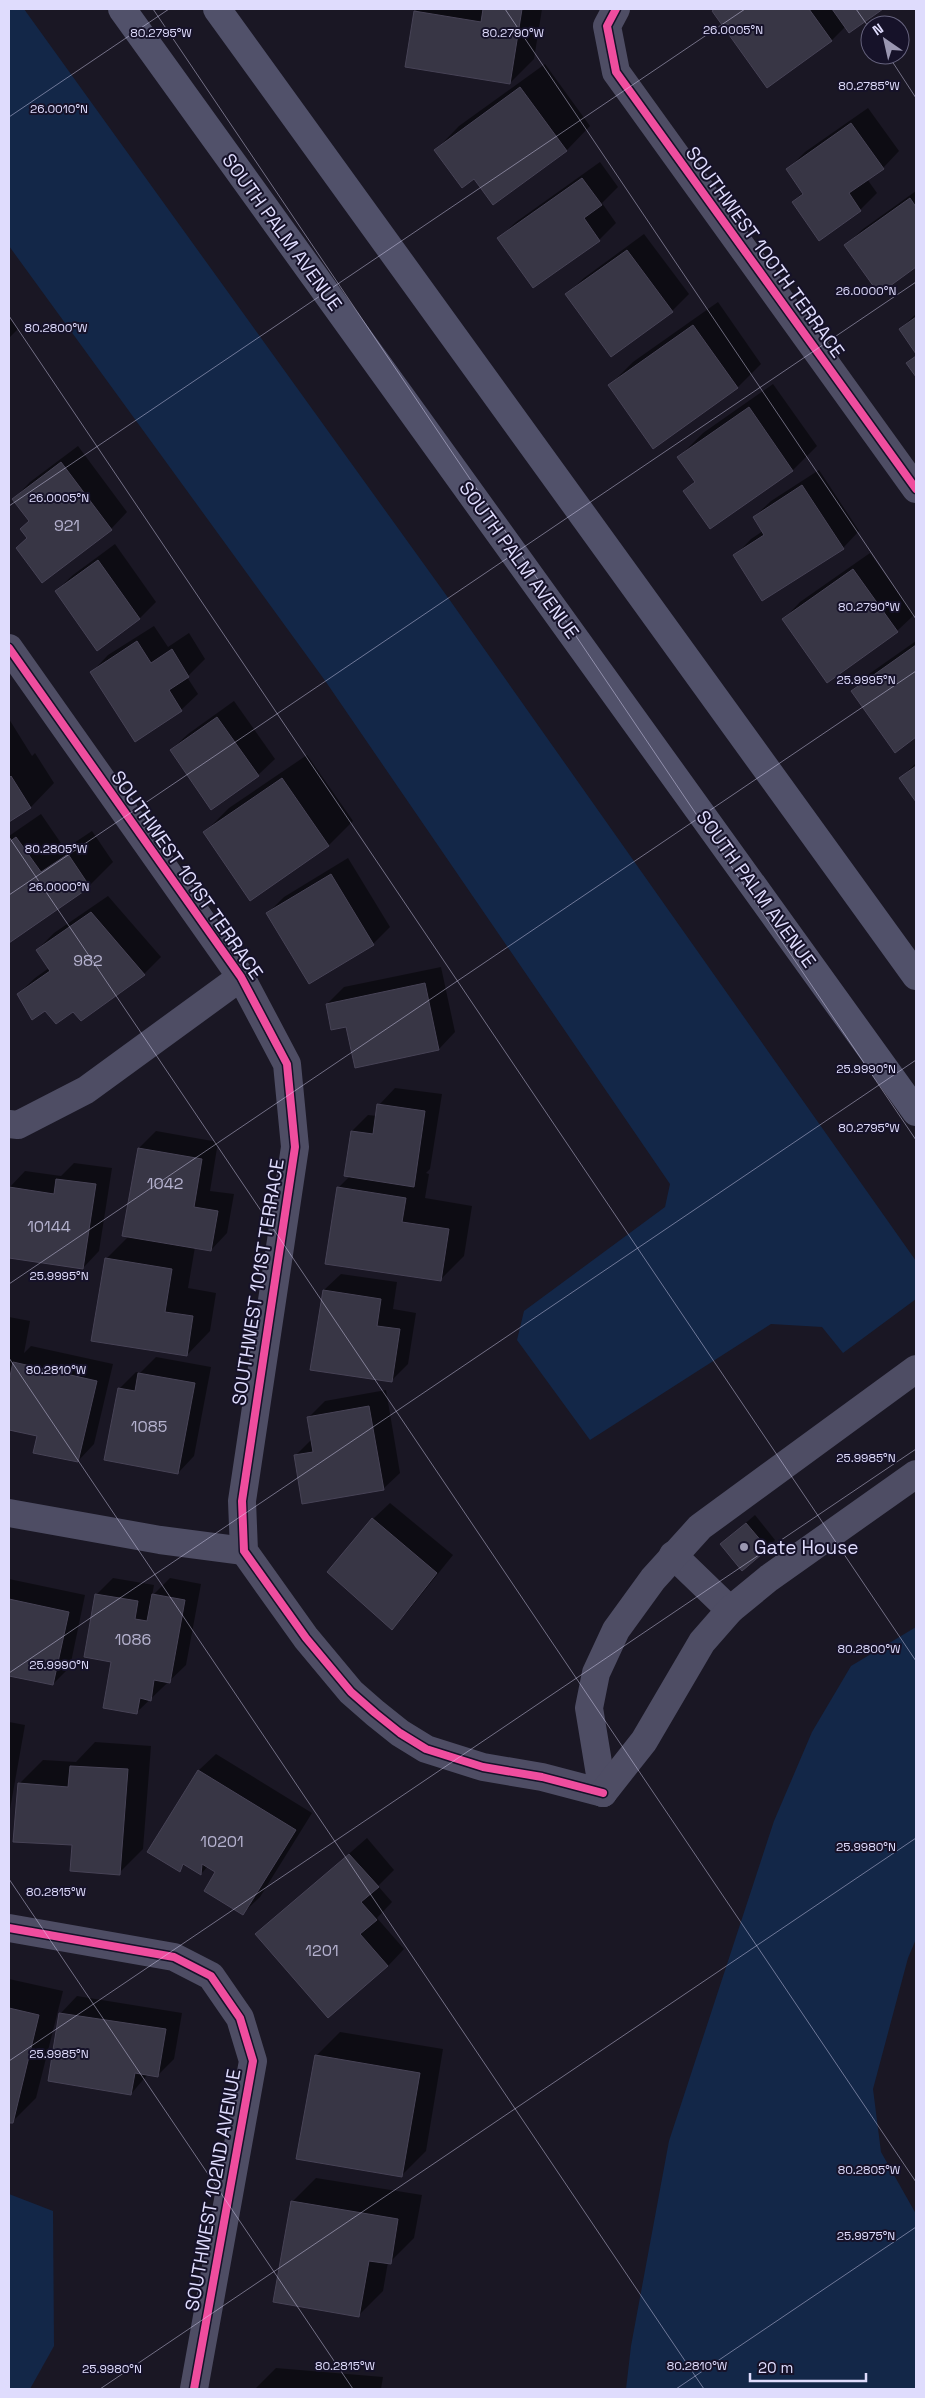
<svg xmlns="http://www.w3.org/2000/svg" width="925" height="2398" font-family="'Space Grotesk',sans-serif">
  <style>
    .water { fill: #132748 }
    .shadow { fill: #0007 }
    .building { fill: #383645; stroke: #474356 }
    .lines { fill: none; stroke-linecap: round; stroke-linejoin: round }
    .minor { stroke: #4e4d64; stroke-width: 28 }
    .secondary { stroke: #51516a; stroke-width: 28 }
    .cycleway-casing { stroke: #161229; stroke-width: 11 }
    .cycleway { stroke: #ef4d9e; stroke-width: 8 }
    .ticks { fill: none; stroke: #dfdcfd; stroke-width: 1; stroke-opacity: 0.45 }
    .poi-dot { fill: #9a97b1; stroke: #161229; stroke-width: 2 }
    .labels { text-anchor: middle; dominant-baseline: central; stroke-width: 4; stroke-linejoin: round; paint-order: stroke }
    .number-label { font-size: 16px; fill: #b5b2cf }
    .street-label { font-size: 19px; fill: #dfdcfd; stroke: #161229 }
    .poi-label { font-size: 19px; fill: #dfdcfd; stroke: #161229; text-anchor: start }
    .ticks-label { font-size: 12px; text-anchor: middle; fill: #dfdcfd; stroke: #161229; stroke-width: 4; stroke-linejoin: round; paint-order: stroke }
  </style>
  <rect width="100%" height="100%" fill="#1a1724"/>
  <!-- water -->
  <g class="water">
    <path d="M 9,9 L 24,9 L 449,599 L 916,1261 L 916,1299 L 843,1353 L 822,1327 L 771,1324 L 590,1440 L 517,1340 L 524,1311 L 665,1207 L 670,1184 L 326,682 L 9,246 Z"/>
    <path d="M 916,1627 L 916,1939 L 908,1958 L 873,2089 L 881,2152 L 916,2214 L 916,2389 L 626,2389 L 631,2346 L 669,2141 L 774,1821 L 812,1732 L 851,1666 Z"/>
    <path d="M 9,2194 L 53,2211 L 54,2346 L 30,2389 L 9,2389 Z"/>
  </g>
  <!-- shadow -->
  <g class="shadow">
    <path d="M 418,9 L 542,9 L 534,59 L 510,83 L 415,12 Z"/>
    <path d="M 716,9 L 881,9 L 849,31 L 846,26 L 832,40 L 767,86 L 713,11 Z"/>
    <path d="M 545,64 L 590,126 L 567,150 L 493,203 L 475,177 L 436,150 L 459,126 Z"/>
    <path d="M 868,108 L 899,151 L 883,168 L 867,179 L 877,193 L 860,210 L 819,239 L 793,202 L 803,192 L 788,169 L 805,152 Z"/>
    <path d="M 600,162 L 618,187 L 602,203 L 616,223 L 599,240 L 533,287 L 499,238 L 516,222 Z"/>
    <path d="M 916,191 L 916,266 L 879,292 L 846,245 L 863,229 Z"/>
    <path d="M 644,234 L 689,294 L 672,311 L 567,294 L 584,278 Z"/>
    <path d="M 718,302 L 761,364 L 738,387 L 609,386 L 633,362 Z"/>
    <path d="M 916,314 L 916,352 L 900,329 Z"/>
    <path d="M 9,317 L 18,329 L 9,338 Z"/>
    <path d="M 773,384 L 817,446 L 793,470 L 710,527 L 685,491 L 695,481 L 679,457 L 703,433 Z"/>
    <path d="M 78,446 L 127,512 L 111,529 L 28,537 L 30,521 L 14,499 L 30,482 Z"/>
    <path d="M 819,470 L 859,531 L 843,548 L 735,556 L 751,539 L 763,531 L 754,517 L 771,501 Z"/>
    <path d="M 115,544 L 156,602 L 140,618 L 97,649 L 56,591 L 73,575 Z"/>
    <path d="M 870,553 L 914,615 L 897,631 L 784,619 L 800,602 Z"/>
    <path d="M 154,626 L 168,647 L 189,633 L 205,659 L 187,677 L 198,694 L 181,710 L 92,672 L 108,655 Z"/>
    <path d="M 916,641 L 916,736 L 895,751 L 853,691 L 869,674 Z"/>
    <path d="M 234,701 L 275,759 L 258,775 L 171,750 L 188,734 Z"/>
    <path d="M 9,719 L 32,756 L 35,753 L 54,783 L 31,807 L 9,821 Z"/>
    <path d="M 307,755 L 353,821 L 329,845 L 250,899 L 205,832 L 229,808 Z"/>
    <path d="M 916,763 L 916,799 L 901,778 Z"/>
    <path d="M 41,814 L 65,849 L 92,831 L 113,862 L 89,886 L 9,941 L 9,836 Z"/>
    <path d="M 348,858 L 390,927 L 373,944 L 310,983 L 268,913 L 284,897 Z"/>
    <path d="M 108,896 L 161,957 L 144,974 L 73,1010 L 45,1009 L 18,994 L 35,978 L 49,968 L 37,950 L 54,933 Z"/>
    <path d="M 441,967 L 455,1032 L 439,1049 L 356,1067 L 347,1026 L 327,1004 L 344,987 Z"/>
    <path d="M 395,1088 L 442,1094 L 430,1169 L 426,1173 L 429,1174 L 425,1198 L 472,1206 L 464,1256 L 440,1280 L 338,1188 L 350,1176 L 352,1131 L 368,1115 L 377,1116 L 379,1105 Z"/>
    <path d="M 156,1131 L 218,1142 L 210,1191 L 234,1194 L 227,1233 L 211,1250 L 195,1247 L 188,1288 L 216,1293 L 210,1331 L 187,1355 L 106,1259 L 129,1236 L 139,1148 Z"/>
    <path d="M 74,1163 L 112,1168 L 99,1251 L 83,1268 L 9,1257 L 9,1188 L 25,1171 L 61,1176 Z"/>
    <path d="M 341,1274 L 397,1282 L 393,1309 L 416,1313 L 408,1364 L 391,1381 L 324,1290 Z"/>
    <path d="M 9,1317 L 30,1321 L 24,1353 L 31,1346 L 113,1364 L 94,1444 L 78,1461 L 38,1435 L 11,1429 L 9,1434 Z"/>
    <path d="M 156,1357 L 211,1367 L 194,1456 L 178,1473 L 119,1389 L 136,1372 L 140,1373 Z"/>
    <path d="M 386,1390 L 400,1473 L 383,1489 L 296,1455 L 312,1439 L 308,1418 L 325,1401 Z"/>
    <path d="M 390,1503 L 453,1555 L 408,1611 L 392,1628 L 373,1519 Z"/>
    <path d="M 755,1515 L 775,1540 L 767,1549 L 721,1544 Z"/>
    <path d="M 113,1578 L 154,1585 L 152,1596 L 170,1578 L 201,1584 L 186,1665 L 137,1712 L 113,1661 L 97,1594 Z"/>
    <path d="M 9,1579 L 85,1595 L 70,1667 L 53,1684 L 9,1675 Z"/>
    <path d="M 9,1722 L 25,1725 L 9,1815 Z"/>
    <path d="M 95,1742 L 151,1746 L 143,1849 L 119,1873 L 73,1844 L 19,1784 L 43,1760 L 76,1762 Z"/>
    <path d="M 216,1754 L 312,1813 L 260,1897 L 243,1913 L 217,1872 L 208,1866 L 201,1874 L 185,1864 L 179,1870 L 149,1852 L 199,1770 Z"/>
    <path d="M 367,1838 L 394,1870 L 378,1886 L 392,1902 L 377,1918 L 404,1949 L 388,1966 L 257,1934 Z"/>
    <path d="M 9,1979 L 63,1991 L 36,2098 L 12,2122 L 9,2121 Z"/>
    <path d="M 77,1996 L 182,2013 L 174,2059 L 158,2075 L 148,2074 L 131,2094 L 50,2080 L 61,2013 Z"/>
    <path d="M 340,2032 L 443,2049 L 426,2151 L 402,2175 L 316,2056 Z"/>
    <path d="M 316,2178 L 422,2195 L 414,2238 L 390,2262 L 388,2262 L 383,2291 L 359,2315 L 292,2202 Z"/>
    <path d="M 276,2368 L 383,2377 L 381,2389 L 255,2389 Z"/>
  </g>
  <!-- building -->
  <g class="building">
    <path d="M 483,9 L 522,9 L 510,84 L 405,67 L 414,11 L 481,22 Z"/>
    <path d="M 715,9 L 809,9 L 832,41 L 767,88 L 712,11 Z"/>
    <path d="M 832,9 L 883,9 L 849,33 Z"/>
    <path d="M 520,87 L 567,151 L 493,205 L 474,179 L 462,188 L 434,150 Z"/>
    <path d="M 851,123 L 884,169 L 849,193 L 861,211 L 819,241 L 792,202 L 803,194 L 786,169 Z"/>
    <path d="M 582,178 L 602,205 L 584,218 L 600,241 L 533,288 L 497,238 Z"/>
    <path d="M 910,198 L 916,207 L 916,267 L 879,294 L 844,245 Z"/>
    <path d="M 627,250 L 673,312 L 611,357 L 565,294 Z"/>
    <path d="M 916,317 L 916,354 L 899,329 Z"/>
    <path d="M 693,325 L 738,388 L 653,449 L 608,385 Z"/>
    <path d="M 916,356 L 916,377 L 906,363 Z"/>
    <path d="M 749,407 L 793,471 L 710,529 L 683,491 L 695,482 L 677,457 Z"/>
    <path d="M 61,462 L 112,530 L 42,583 L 16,548 L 27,538 L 20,529 L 29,521 L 12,499 Z"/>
    <path d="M 802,485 L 844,549 L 762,601 L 733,555 L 764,535 L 753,517 Z"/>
    <path d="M 98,560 L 140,619 L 97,651 L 55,591 Z"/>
    <path d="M 853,569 L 898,632 L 827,683 L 782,619 Z"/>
    <path d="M 137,641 L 151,663 L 172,649 L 189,677 L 169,690 L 182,711 L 135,742 L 90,672 Z"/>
    <path d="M 916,645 L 916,737 L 895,753 L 851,691 Z"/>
    <path d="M 217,717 L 259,776 L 211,810 L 170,750 Z"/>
    <path d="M 916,766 L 916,802 L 899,778 Z"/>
    <path d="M 11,776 L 31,808 L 9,822 L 9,778 Z"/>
    <path d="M 282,778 L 329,846 L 250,901 L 203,832 Z"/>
    <path d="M 16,837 L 41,872 L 68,854 L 90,887 L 9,943 L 9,842 Z"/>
    <path d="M 331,874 L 374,945 L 309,984 L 266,913 Z"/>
    <path d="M 91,912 L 145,975 L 81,1021 L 73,1012 L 56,1024 L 45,1011 L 32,1020 L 17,994 L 50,971 L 36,950 Z"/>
    <path d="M 425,983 L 439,1050 L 355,1068 L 346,1027 L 331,1030 L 326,1004 Z"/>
    <path d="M 377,1104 L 425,1111 L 414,1187 L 344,1176 L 351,1131 L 373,1134 Z"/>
    <path d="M 138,1148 L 202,1159 L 194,1207 L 218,1211 L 211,1251 L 122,1236 Z"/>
    <path d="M 56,1179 L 96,1184 L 83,1269 L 9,1258 L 9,1187 L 54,1194 Z"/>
    <path d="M 337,1187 L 406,1198 L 402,1222 L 449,1229 L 441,1281 L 325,1264 Z"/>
    <path d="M 105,1258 L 172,1269 L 165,1312 L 193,1316 L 187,1356 L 91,1341 Z"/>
    <path d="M 323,1290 L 381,1299 L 377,1326 L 400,1329 L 392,1382 L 310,1370 Z"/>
    <path d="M 13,1362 L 97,1381 L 78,1462 L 33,1453 L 37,1436 L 9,1430 L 9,1381 Z"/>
    <path d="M 138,1373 L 195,1383 L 178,1474 L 104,1460 L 118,1388 L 135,1391 Z"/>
    <path d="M 369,1406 L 384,1490 L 302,1504 L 294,1455 L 313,1452 L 307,1417 Z"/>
    <path d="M 372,1518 L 437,1573 L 392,1630 L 327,1572 Z"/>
    <path d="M 746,1523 L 768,1549 L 742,1571 L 720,1544 Z"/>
    <path d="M 95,1594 L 138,1601 L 135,1619 L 147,1621 L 152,1594 L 185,1600 L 170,1683 L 154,1680 L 151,1701 L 140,1698 L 137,1714 L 103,1708 L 111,1662 L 84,1657 Z"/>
    <path d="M 9,1599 L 69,1612 L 53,1685 L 9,1676 Z"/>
    <path d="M 70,1766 L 128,1769 L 120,1875 L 70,1871 L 72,1845 L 13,1842 L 18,1783 L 68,1787 Z"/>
    <path d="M 198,1770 L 296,1830 L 243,1915 L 204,1891 L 215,1872 L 202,1864 L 201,1875 L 183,1864 L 180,1872 L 147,1852 Z"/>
    <path d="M 349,1854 L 379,1887 L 361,1902 L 377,1920 L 360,1934 L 388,1966 L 328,2018 L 255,1934 Z"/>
    <path d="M 9,2008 L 39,2015 L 13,2123 L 9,2123 Z"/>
    <path d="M 59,2013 L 166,2029 L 158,2077 L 135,2073 L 131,2095 L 48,2081 Z"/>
    <path d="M 315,2055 L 420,2073 L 402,2177 L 296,2159 Z"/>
    <path d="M 291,2201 L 398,2219 L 391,2264 L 369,2261 L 359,2317 L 273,2302 Z"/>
  </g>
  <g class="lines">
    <!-- minor -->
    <g class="minor">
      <path d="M 616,9 L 607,26 L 616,72 L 916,489"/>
      <path d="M 9,648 L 241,977 L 287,1064 L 295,1147 L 242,1501 L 244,1551 L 306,1638 L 351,1692 L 375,1713 L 400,1733 L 426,1749 L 483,1767 L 542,1777 L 603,1793"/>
      <path d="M 9,1124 L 18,1125 L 86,1090 L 241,977"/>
      <path d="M 9,1513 L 160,1540 L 244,1551"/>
      <path d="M 673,1555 L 730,1610"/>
      <path d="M 603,1793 L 589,1708 L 596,1673 L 616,1630 L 653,1579 L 700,1527 L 916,1369"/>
      <path d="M 603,1793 L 644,1741 L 702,1642 L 730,1610 L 769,1578 L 916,1474"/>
      <path d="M 9,1928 L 174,1957 L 211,1976 L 240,2018 L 253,2061 L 194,2389"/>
    </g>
    <!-- secondary -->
    <g class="secondary">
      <path d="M 122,9 L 916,1112"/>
      <path d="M 217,9 L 916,976"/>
    </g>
    <!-- cycleway casing -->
    <g class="cycleway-casing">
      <g id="cycleway">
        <path d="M 616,9 L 607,26 L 616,72 L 916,489"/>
        <path d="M 9,648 L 241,977 L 287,1064 L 295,1147 L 242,1501 L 244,1551 L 306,1638 L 351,1692 L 375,1713 L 400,1733 L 426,1749 L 483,1767 L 542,1777 L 603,1793"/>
        <path d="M 9,1928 L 174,1957 L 211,1976 L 240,2018 L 253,2061 L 194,2389"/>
      </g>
    </g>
    <!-- cycleway -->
    <use href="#cycleway" class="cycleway"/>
  </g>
  <!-- ticks -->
  <path class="ticks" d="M 153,9 L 916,1140M 505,9 L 916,619M 856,9 L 870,29M 888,55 L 916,98M 9,117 L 169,9M 9,316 L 916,1661M 9,506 L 745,9M 9,837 L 916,2182M 9,895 L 916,282M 9,1284 L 916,671M 9,1358 L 704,2389M 9,1673 L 916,1060M 9,1879 L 353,2389M 9,2061 L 916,1449M 100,2389 L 916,1838M 676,2389 L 916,2227"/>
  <!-- markers -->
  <circle class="poi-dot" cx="744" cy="1547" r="5"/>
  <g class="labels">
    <!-- number labels -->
    <g class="number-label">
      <text x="67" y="525">921</text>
      <text x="88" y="960">982</text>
      <text x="165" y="1183">1042</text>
      <text x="49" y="1226">10144</text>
      <text x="149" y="1426">1085</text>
      <text x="133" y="1639">1086</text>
      <text x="222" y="1841">10201</text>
      <text x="322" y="1950">1201</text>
    </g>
    <!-- street labels -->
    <g class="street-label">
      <text transform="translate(282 232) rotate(54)">SOUTH PALM AVENUE</text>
      <text transform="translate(765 252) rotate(54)">SOUTHWEST 100TH TERRACE</text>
      <text transform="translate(519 560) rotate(54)">SOUTH PALM AVENUE</text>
      <text transform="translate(187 875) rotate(55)">SOUTHWEST 101ST TERRACE</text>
      <text transform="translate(756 889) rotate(54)">SOUTH PALM AVENUE</text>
      <text transform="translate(258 1282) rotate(-81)">SOUTHWEST 101ST TERRACE</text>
      <text transform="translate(213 2190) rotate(-80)">SOUTHWEST 102ND AVENUE</text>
    </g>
    <!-- poi labels -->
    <g class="poi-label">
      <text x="754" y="1547">Gate House</text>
    </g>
  </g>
  <g class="ticks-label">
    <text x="733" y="34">26.0005°N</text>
    <text x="161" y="37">80.2795°W</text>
    <text x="513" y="37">80.2790°W</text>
    <text x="869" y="90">80.2785°W</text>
    <text x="59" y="113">26.0010°N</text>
    <text x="866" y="295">26.0000°N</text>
    <text x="56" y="332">80.2800°W</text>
    <text x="59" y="502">26.0005°N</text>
    <text x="869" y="611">80.2790°W</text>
    <text x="866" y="684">25.9995°N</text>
    <text x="56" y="853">80.2805°W</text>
    <text x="59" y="891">26.0000°N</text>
    <text x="866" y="1073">25.9990°N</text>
    <text x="869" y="1132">80.2795°W</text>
    <text x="59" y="1280">25.9995°N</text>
    <text x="56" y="1374">80.2810°W</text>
    <text x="866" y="1462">25.9985°N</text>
    <text x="869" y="1653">80.2800°W</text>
    <text x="59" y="1669">25.9990°N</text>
    <text x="866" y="1851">25.9980°N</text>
    <text x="56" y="1896">80.2815°W</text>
    <text x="59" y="2058">25.9985°N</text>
    <text x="869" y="2174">80.2805°W</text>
    <text x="866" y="2240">25.9975°N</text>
    <text x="345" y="2370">80.2815°W</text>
    <text x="697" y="2370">80.2810°W</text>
    <text x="112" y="2373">25.9980°N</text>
  </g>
  <!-- border -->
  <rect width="925" height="2398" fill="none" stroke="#dfdcfd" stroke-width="20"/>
  <!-- north arrow -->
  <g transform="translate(885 40) rotate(326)"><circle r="24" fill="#161229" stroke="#66637e"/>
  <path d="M0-4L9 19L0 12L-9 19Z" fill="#9a97b1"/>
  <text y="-8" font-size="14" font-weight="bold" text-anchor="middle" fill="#dfdcfd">N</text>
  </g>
  <!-- scale -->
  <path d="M750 2373v8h116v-8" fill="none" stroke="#dfdcfd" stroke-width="2.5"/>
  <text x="758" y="2373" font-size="15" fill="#dfdcfd" stroke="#161229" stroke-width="4" paint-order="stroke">20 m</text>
</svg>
